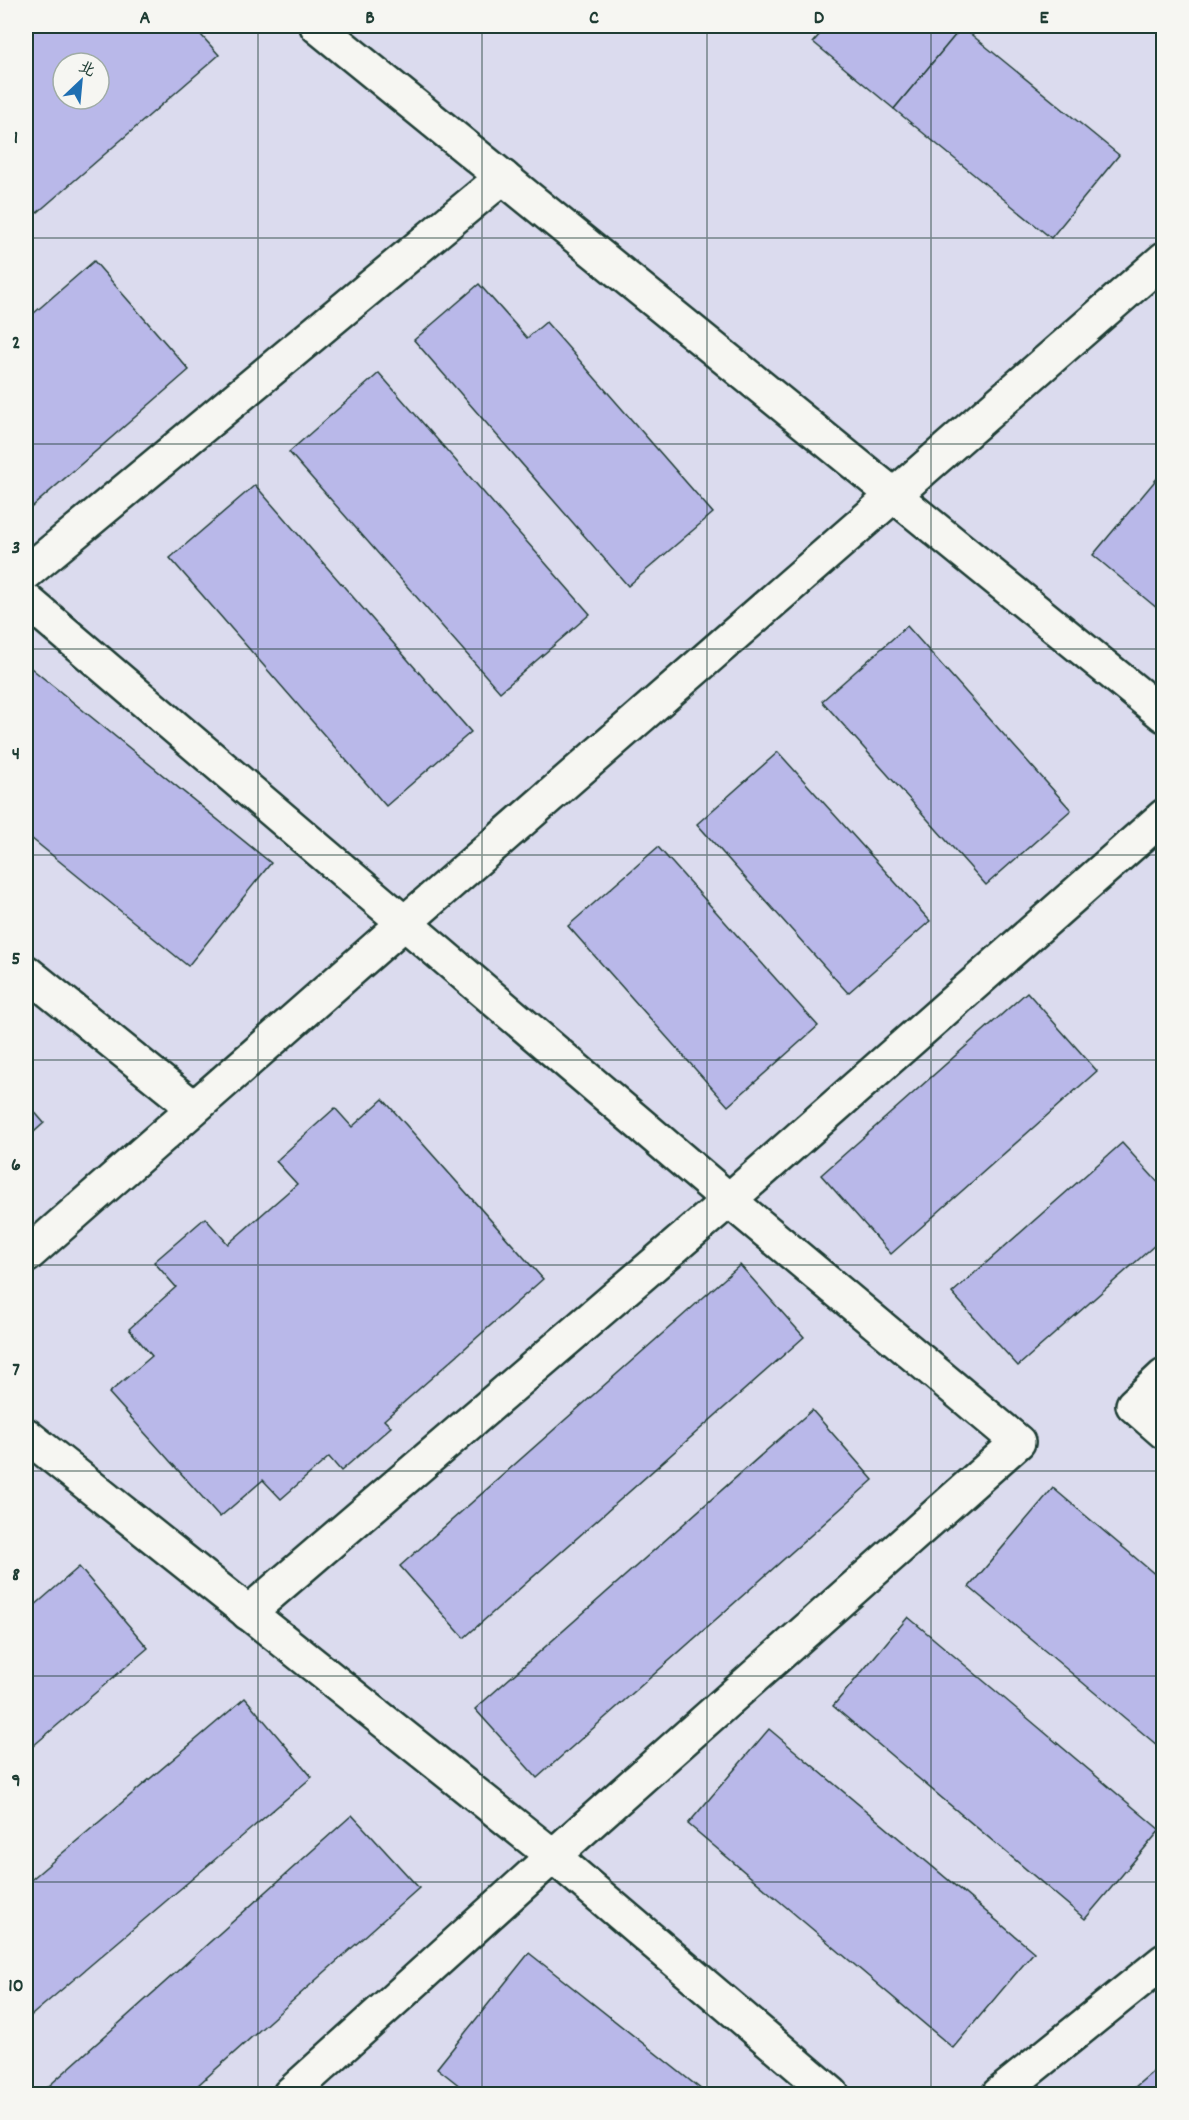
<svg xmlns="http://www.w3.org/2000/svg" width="1189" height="2120" font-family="Dekko,'LXGW WenKai TC',sans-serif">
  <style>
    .built { fill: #dbdbee; fill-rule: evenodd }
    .building { fill: #b9b8e9; stroke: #1f3d34; stroke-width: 1.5; fill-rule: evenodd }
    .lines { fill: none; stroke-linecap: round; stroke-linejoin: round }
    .street-casing { stroke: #1f3d34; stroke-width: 38 }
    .secondary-casing { stroke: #1f3d34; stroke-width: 38 }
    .street { stroke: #f6f6f2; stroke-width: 33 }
    .secondary { stroke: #f6f6f2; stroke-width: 33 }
    .grid { fill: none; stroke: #1f3d34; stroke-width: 1.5; stroke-opacity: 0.55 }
    .neatline { fill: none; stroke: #1f3d34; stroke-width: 2 }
    .grid-label { font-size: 20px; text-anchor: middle; font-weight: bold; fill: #1f3d34 }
  </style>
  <rect width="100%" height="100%" fill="#eaeaf0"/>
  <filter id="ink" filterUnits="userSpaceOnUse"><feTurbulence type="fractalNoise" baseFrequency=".0167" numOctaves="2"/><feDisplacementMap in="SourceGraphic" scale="12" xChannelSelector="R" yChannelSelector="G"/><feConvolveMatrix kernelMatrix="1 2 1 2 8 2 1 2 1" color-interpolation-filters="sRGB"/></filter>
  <g filter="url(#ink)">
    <!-- built -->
    <path class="built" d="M 26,26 L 1163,26 L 1163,2094 L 26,2094 ZM 63,63 L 99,63 L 99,99 L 63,99 Z"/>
    <!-- building -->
    <g class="building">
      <path d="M 35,26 L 193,26 L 219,55 L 37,213 L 26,200 L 26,34 ZM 63,63 L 99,63 L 99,99 L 63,99 Z"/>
      <path d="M 827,26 L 963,26 L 894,109 L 813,42 Z"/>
      <path d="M 962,27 L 1119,155 L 1051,238 L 894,109 Z"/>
      <path d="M 94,261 L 189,370 L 26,512 L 26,320 Z"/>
      <path d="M 479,284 L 527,338 L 546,322 L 713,513 L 628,586 L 414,340 Z"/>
      <path d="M 379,373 L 590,614 L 500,692 L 289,452 Z"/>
      <path d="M 1164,470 L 1164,614 L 1093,555 Z"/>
      <path d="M 255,485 L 471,732 L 386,806 L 170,558 Z"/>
      <path d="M 907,626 L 1071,810 L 986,885 L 822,701 Z"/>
      <path d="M 26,664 L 271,863 L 188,966 L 26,834 Z"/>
      <path d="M 778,752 L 930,921 L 848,993 L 697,824 Z"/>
      <path d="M 658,847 L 818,1026 L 728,1106 L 568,926 Z"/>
      <path d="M 1027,992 L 1097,1071 L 891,1254 L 821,1175 Z"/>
      <path d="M 383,1099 L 543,1279 L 384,1420 L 391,1427 L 341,1471 L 329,1457 L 281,1499 L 263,1480 L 220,1517 L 109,1393 L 152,1356 L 129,1329 L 176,1287 L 154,1262 L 205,1218 L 228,1244 L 297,1184 L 276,1161 L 335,1108 L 352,1127 Z"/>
      <path d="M 26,1102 L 44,1123 L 26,1139 Z"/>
      <path d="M 1122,1143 L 1164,1189 L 1164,1237 L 1018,1366 L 952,1293 Z"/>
      <path d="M 740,1265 L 804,1337 L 464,1638 L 400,1566 Z"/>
      <path d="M 812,1410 L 873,1480 L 537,1778 L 475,1709 Z"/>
      <path d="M 1053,1488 L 1164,1582 L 1164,1751 L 969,1587 Z"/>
      <path d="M 79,1567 L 148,1648 L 26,1752 L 26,1613 Z"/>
      <path d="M 908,1617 L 1160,1830 L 1085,1919 L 833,1706 Z"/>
      <path d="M 245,1698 L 312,1777 L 26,2020 L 26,1884 Z"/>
      <path d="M 769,1729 L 1034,1952 L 953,2048 L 688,1824 Z"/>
      <path d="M 352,1815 L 419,1888 L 188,2094 L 40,2094 Z"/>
      <path d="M 529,1953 L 707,2094 L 470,2094 L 437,2068 Z"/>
      <path d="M 1164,2062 L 1164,2094 L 1127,2094 Z"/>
    </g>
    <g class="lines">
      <!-- street casing -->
      <g class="street-casing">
        <g id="street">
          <path d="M 317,26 L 1164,715"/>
          <path d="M 26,573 L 503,177"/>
          <path d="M 26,600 L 729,1200 L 1018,1442 L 553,1856 L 290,2094"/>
          <path d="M 26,972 L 193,1107"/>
          <path d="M 1164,1376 L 1133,1405 L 1164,1432"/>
          <path d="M 26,1435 L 553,1856 L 832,2094"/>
          <path d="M 248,1613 L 729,1200 L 1164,816"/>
          <path d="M 999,2094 L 1164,1961"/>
        </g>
      </g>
      <!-- secondary casing -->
      <g class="secondary-casing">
        <path id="secondary" d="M 26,1256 C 403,921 786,593 1164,259"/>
      </g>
      <!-- street -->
      <use href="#street" class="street"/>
      <!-- secondary -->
      <use href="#secondary" class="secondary"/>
    </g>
  </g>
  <!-- grid -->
  <path class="grid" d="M 258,26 L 258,2094M 482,26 L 482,2094M 707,26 L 707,2094M 931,26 L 931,2094M 26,238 L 1164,238M 26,444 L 1164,444M 26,649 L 1164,649M 26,855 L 1164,855M 26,1060 L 1164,1060M 26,1265 L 1164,1265M 26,1471 L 1164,1471M 26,1676 L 1164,1676M 26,1882 L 1164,1882"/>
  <!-- margin -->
  <rect width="1189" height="2120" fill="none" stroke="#f6f6f2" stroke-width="66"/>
  <!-- north arrow -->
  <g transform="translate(81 81) rotate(26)"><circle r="28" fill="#f6f6f2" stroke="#a0aca6" stroke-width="1.5"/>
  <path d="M0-4.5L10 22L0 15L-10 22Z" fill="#1f6fb2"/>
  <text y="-9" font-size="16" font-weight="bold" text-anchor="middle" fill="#1f3d34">北</text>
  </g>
  <rect x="33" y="33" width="1123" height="2054" class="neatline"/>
  <g class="grid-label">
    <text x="145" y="23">A</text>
    <text x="370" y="23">B</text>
    <text x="594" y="23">C</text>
    <text x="819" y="23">D</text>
    <text x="1044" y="23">E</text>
    <text x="16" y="143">1</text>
    <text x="16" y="348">2</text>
    <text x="16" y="553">3</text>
    <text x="16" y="759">4</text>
    <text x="16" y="964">5</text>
    <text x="16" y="1170">6</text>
    <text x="16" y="1375">7</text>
    <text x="16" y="1580">8</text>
    <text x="16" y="1786">9</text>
    <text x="16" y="1991">10</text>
  </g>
</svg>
